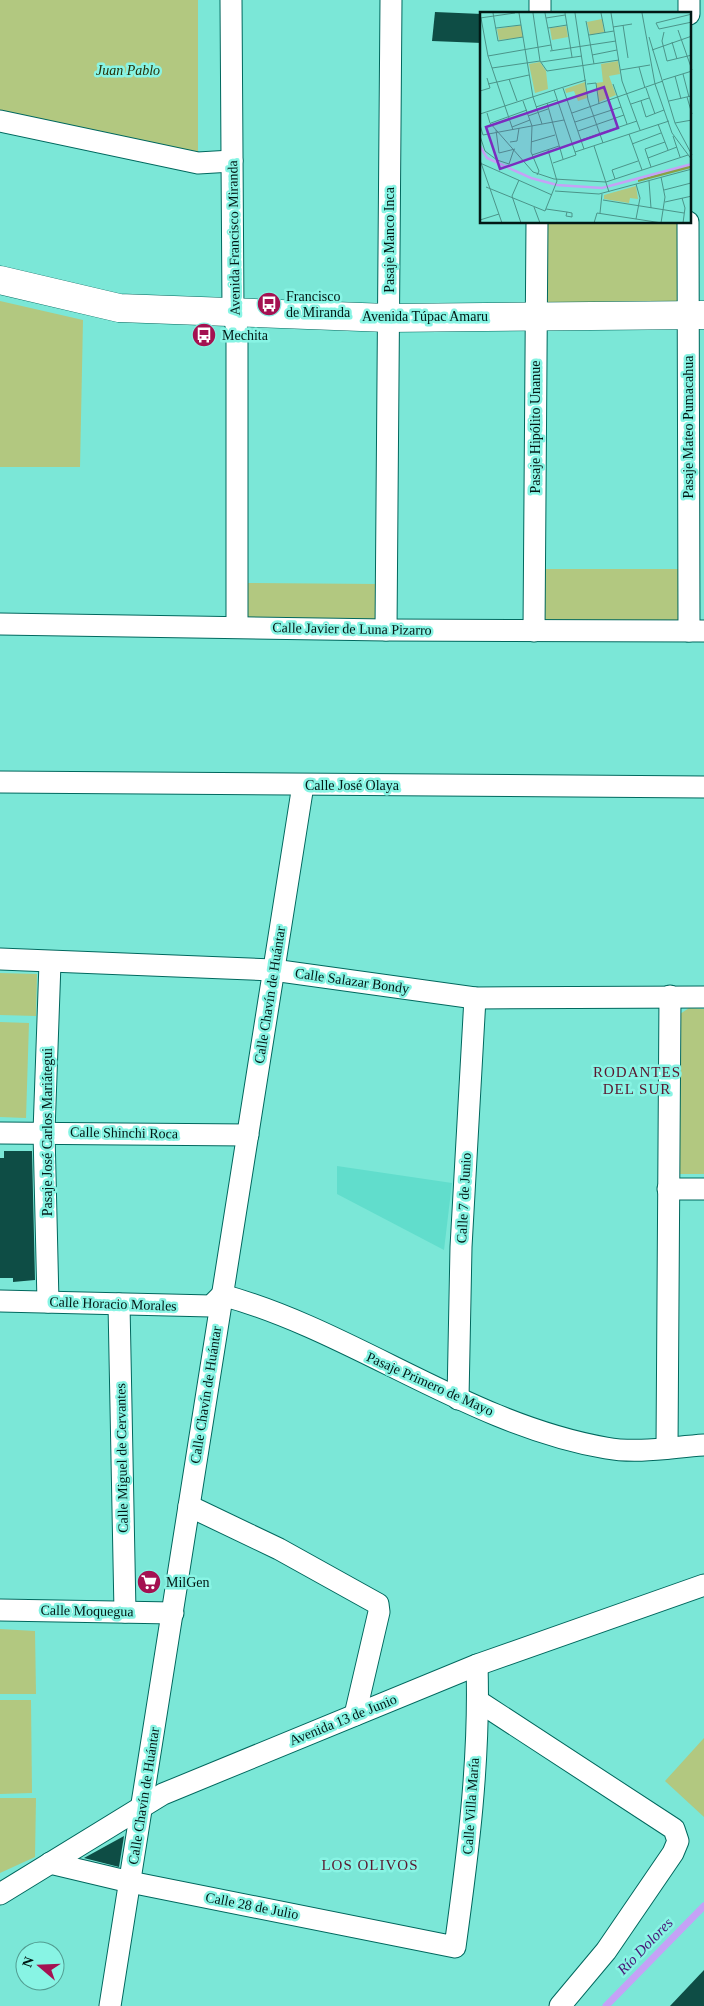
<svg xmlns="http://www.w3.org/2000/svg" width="704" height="2006" font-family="Georgia,serif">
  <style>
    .built { fill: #61ddcc }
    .green { fill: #b2c880 }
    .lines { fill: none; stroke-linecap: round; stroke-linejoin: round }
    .stream { stroke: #c5a2f6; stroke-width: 7 }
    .building { fill: #0e4d45 }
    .minor-casing { stroke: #01685e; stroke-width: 23 }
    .tertiary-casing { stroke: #01685e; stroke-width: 29 }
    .minor { stroke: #fff; stroke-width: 21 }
    .tertiary { stroke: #fff; stroke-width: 28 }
    .labels { text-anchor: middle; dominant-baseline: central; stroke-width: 5; stroke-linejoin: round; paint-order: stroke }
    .park-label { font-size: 14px; font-style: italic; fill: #263009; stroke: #88f4e4 }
    .street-label { font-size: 14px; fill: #021815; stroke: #88f4e4 }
    .poi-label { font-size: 14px; fill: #021815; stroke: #88f4e4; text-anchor: start }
    .neighbourhood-label { font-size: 15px; letter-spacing: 1px; fill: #59162e; stroke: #88f4e4 }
    .water-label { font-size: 15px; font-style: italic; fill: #481575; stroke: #88f4e4 }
    .inset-river { fill: none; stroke: #c5a2f6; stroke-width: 2.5 }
    .inset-road { fill: none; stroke: #4b9489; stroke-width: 1 }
    .view { fill: #7b2cbf; fill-opacity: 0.15; stroke: #7b2cbf; stroke-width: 2.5 }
    .inset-edge { fill: none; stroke: #021815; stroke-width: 2.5 }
  </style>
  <rect width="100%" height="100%" fill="#7be7d7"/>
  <!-- built -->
  <path class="built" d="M 337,1166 L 452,1183 L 444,1250 L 337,1194 Z"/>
  <!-- green -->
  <g class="green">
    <path d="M 0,0 L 198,0 L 198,157 L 0,116 Z"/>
    <path d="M 544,223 L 681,223 L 680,306 L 543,305 Z"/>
    <path d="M 0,301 L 83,320 L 80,467 L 0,467 Z"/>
    <rect x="541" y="569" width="137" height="52"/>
    <path d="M 244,583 L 379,584 L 378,622 L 244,620 Z"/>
    <path d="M 0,973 L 37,974 L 36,1016 L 0,1015 Z"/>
    <path d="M 689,1008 L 704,1009 L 704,1174 L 679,1174 L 680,1014 Z"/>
    <path d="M 0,1022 L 29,1023 L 26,1118 L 0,1117 Z"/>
    <path d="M 0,1629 L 35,1631 L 36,1694 L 0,1694 Z"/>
    <path d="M 0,1700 L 31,1700 L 32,1793 L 0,1794 Z"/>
    <path d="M 704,1738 L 704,1817 L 665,1781 Z"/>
    <path d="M 0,1798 L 36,1798 L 35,1857 L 0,1873 Z"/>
  </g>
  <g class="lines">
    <!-- stream -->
    <path class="stream" d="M 606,2006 L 704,1906"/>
  </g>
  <!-- building -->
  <g class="building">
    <path d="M 435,12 L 482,14 L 482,43 L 432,41 Z"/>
    <path d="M 4,1151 L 32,1151 L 35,1280 L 13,1282 L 13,1278 L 0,1278 L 0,1158 L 4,1158 Z"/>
    <path d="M 124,1836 L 119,1867 L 84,1858 Z"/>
    <path d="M 704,1970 L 704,2006 L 670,2006 Z"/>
  </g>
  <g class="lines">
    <!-- minor casing -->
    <g class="minor-casing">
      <g id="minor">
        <path d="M 231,0 L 233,312 L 237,330 L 237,627"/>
        <path d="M 540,14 L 540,0"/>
        <path d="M 689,14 L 689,0"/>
        <path d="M 0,121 L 198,163 L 232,161"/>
        <path d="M 688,222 L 689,631"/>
        <path d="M 0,624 L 386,630 L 704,631"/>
        <path d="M 386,630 L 391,0"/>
        <path d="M 534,631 L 537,222"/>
        <path d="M 0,782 L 704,787"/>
        <path d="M 0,959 L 273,970 L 475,998 L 704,997"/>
        <path d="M 0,1133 L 248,1135"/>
        <path d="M 668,1189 L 704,1189"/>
        <path d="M 0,1301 L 211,1306 L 222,1295 C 354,1331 468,1424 606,1448 C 638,1454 672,1447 704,1445"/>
        <path d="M 48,1302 L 44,1132 L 50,963"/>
        <path d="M 119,1304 L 125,1612"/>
        <path d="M 458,1399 L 461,1247 L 475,998"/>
        <path d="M 667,1448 L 670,996"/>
        <path d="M 189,1506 L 279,1549 L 378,1604 L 379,1612 L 355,1715"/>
        <path d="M 0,1610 L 173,1613"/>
        <path d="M 478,1701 L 674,1829 L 678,1841 L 673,1853 L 606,1951 L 560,2006"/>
        <path d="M 50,1863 L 130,1882 L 455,1947 C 468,1853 480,1760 477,1665"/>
        <path d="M 0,1894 L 163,1794 L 477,1665 L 704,1585"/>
        <path d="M 110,2006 L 303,785"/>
      </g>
    </g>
    <!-- tertiary casing -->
    <g class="tertiary-casing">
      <path id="tertiary" d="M 0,280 L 119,308 L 388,318 L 704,315"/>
    </g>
    <!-- minor -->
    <use href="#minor" class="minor"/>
    <!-- tertiary -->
    <use href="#tertiary" class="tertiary"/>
  </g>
  <!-- icons -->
  <defs>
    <g id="bus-disc" transform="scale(1.25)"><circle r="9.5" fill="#a41151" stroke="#88f4e4"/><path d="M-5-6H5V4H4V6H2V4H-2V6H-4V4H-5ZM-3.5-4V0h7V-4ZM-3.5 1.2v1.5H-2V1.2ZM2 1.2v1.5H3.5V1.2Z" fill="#fff"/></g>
    <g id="supermarket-disc" transform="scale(1.25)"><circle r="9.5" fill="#a41151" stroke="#88f4e4"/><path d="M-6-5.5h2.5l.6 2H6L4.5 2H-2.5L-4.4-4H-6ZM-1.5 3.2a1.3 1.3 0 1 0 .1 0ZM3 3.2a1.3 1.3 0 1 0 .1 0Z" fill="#fff"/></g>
  </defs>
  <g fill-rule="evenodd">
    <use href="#bus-disc" x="269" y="304"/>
    <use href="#bus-disc" x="204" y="335"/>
    <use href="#supermarket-disc" x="149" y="1582"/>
  </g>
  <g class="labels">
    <!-- park labels -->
    <g class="park-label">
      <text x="128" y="70">Juan Pablo</text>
    </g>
    <!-- street labels -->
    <g class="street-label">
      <text transform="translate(234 238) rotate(-91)">Avenida Francisco Miranda</text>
      <text transform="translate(389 240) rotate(-90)">Pasaje Manco Inca</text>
      <text x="425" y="316">Avenida Túpac Amaru</text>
      <text transform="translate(535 427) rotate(-90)">Pasaje Hipólito Unanue</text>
      <text transform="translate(688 427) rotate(-90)">Pasaje Mateo Pumacahua</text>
      <text transform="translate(352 629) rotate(1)">Calle Javier de Luna Pizarro</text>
      <text x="352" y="785">Calle José Olaya</text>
      <text transform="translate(352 981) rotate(8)">Calle Salazar Bondy</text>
      <text transform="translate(270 995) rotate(-81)">Calle Chavín de Huántar</text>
      <text transform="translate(47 1132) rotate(-90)">Pasaje José Carlos Mariátegui</text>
      <text transform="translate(124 1133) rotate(1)">Calle Shinchi Roca</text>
      <text transform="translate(464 1198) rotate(-87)">Calle 7 de Junio</text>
      <text transform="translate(113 1304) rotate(2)">Calle Horacio Morales</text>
      <text transform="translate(430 1384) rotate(24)">Pasaje Primero de Mayo</text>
      <text transform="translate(206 1395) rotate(-81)">Calle Chavín de Huántar</text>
      <text transform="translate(122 1458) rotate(-91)">Calle Miguel de Cervantes</text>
      <text transform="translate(87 1611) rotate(1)">Calle Moquegua</text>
      <text transform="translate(343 1720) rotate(-22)">Avenida 13 de Junio</text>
      <text transform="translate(144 1796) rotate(-81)">Calle Chavín de Huántar</text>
      <text transform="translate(471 1806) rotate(-86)">Calle Villa María</text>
      <text transform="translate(252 1906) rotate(11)">Calle 28 de Julio</text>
    </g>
    <!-- poi labels -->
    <g class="poi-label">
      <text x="286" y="296">Francisco<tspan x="286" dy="16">de Miranda</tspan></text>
      <text x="222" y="335">Mechita</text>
      <text x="166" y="1582">MilGen</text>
    </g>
    <!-- neighbourhood labels -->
    <g class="neighbourhood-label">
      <text x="637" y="1072">RODANTES<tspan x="637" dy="17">DEL SUR</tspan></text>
      <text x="370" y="1865">LOS OLIVOS</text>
    </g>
    <!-- water labels -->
    <g class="water-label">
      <text transform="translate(645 1946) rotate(-46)">Río Dolores</text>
    </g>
  </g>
  <!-- overview -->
  <g transform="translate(480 12)">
    <rect width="211" height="211" fill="#7be7d7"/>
    <path d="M 122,7 L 124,20 L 110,23 L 107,10 ZM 41,13 L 43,25 L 19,28 L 17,17 ZM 86,14 L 88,25 L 72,28 L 70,16 ZM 138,49 L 140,62 L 129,64 L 136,83 L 119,90 L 116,71 L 123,70 L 121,52 ZM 60,50 L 66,59 L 68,77 L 55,81 L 49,52 ZM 105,70 L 107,86 L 98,89 L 94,79 L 86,81 L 85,77 ZM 156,174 L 158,187 L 150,186 L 149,191 L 124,187 L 124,183 Z" fill="#b2c880"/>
    <path d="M 211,152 L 211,156 L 158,170 L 158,168 Z" fill="#87a146"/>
    <path class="inset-river" d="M 0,134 L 7,146 L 51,166 L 77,173 L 122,176 L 212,152"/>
    <path class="inset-road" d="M 13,1 L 18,29 L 43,25M 39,1 L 53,85 L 62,112M 53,1 L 60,49 L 67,59 L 139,48M 65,1 L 72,38M 85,1 L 92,45M 95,1 L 108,88 L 123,131M 121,1 L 125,21M 131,1 L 142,69 L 160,118M 162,1 L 175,72 L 192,121 L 212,148M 212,2 L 176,11 L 179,17 L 212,10M 0,6 L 35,1M 1,6 L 8,44 L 33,118M 66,6 L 85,3M 106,9 L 114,52M 143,13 L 148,46M 133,15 L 152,12M 16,16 L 41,13M 68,16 L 87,13M 198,18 L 212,58M 184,20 L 182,29 L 187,49 L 212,43M 109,23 L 134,19M 169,25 L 195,111 L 212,143M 192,30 L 197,47M 172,38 L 212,24M 70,39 L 136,29M 112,43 L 137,38M 8,44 L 71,33M 61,50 L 102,44M 159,55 L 165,76M 12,56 L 60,49M 140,58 L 170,53M 203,62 L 209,85M 195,64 L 201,87M 29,67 L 37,89M 183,68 L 212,59M 8,72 L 49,63M 107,72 L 116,71 L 119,92M 133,72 L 147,112M 83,76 L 104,137M 166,76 L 175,102M 0,79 L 10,76 L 7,66M 207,85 L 212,102M 43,89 L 52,114 L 51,140 L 59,159 L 57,163M 161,89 L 166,105 L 184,98M 189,89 L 211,84M 67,91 L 83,147M 151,92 L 169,86M 56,95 L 77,88M 7,101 L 10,111 L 53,160 L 74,167 L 126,170 L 208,143M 92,101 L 183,69M 0,102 L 74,78M 48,104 L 68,97M 95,110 L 141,95M 11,111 L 47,98M 195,111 L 212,108M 178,112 L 188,138M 0,113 L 3,123 L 84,108M 32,115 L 50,108M 16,118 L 19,141 L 35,137M 98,119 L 144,103M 149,122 L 162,158M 0,124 L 5,139 L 17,148 L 29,152 L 34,137M 193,124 L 200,145M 101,128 L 157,109M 30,130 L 37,129 L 39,116M 51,130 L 75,123M 152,132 L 181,121M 114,134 L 129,180M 95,140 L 189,109M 52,143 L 79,134M 168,146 L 197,135M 0,148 L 22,211M 0,151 L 72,183M 73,151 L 96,143 L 74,78 L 106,68M 171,155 L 165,137 L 185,130M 181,165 L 185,185 L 181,211M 135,167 L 132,158 L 158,149M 39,168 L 32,184 L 41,211M 169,169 L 171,196M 156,172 L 160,186 L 156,207M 6,175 L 65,199 L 77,169 L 68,138M 184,178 L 211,171M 75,179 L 119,182 L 212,157M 202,186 L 205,196 L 203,211M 123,188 L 204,201M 185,190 L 212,184M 54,195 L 60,211M 66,197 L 87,200 L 92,201 L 92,205 L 86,204 L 87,200M 120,201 L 122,182M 0,208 L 19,202M 114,211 L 117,201 L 182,211"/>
    <path class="view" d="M 124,75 L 138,116 L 20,157 L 6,115 Z"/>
    <rect width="211" height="211" class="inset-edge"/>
  </g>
  <!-- north arrow -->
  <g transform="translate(40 1966) rotate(289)"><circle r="24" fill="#88f4e4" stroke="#529c91"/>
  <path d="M0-4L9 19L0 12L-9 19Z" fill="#a41151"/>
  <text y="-8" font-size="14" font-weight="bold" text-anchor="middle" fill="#021815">N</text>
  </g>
</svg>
